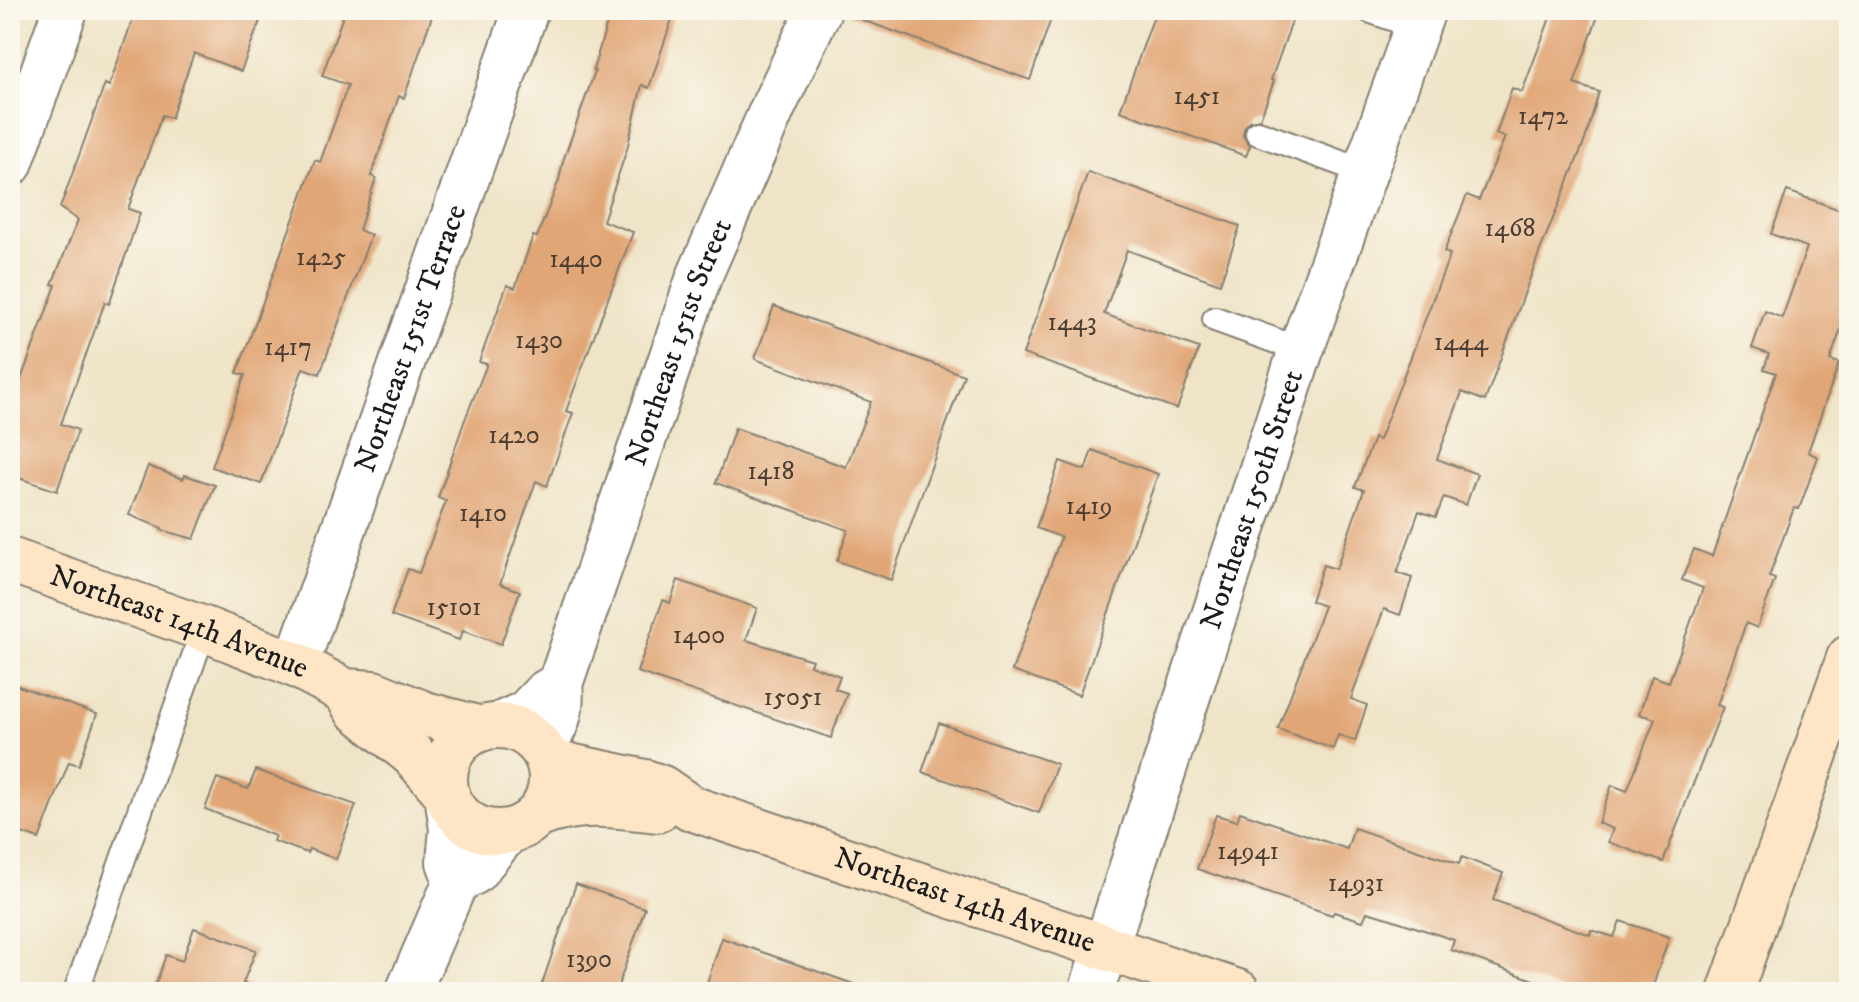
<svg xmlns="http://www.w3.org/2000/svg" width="1859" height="1002" font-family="'IM FELL DW Pica',serif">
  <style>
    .building { fill: #e1a676 }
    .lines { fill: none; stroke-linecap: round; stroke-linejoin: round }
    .lane-casing { stroke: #868072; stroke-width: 28 }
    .street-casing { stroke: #868072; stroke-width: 48 }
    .secondary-casing { stroke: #868072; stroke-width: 48 }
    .lane { stroke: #fff; stroke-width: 24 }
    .street { stroke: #fff; stroke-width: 44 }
    .secondary { stroke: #fee5c5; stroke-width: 44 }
    .labels { text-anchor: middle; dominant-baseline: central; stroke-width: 6; stroke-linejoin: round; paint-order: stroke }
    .number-label { font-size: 26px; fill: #4d3e32 }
    .street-label { font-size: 30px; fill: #1c1c1c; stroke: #fbf7ec }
  </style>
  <rect width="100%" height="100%" fill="#fbf7ec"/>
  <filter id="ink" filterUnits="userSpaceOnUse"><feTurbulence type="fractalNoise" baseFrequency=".0125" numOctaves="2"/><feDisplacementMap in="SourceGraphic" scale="16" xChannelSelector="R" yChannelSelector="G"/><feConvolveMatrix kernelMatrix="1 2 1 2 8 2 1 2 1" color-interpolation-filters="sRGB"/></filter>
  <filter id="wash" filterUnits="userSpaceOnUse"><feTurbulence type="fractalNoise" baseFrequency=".006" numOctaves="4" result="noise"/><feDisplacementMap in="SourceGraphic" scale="32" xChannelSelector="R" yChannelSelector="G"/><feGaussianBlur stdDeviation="1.8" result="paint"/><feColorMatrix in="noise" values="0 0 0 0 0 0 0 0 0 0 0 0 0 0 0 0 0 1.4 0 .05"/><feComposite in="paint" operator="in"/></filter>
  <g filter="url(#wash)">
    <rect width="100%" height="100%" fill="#efe4c7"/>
    <g id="blocks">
      <!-- building -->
      <g class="building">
        <path d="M 136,10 L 264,10 L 241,71 L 194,53 L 171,118 L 162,115 L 128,209 L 140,213 L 109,304 L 105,302 L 61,424 L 78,430 L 57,491 L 10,475 L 10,409 L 56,285 L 52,284 L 78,220 L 60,208 L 99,100 L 105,84 L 109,86 Z"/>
        <path d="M 345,10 L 434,10 L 404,98 L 399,96 L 371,176 L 376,178 L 359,230 L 371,235 L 344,308 L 320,374 L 303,368 L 261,484 L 212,467 L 245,375 L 237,373 L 315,160 L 320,162 L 348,85 L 322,76 Z"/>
        <path d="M 611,10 L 675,10 L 649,88 L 642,85 L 627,149 L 603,221 L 633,232 L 566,411 L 573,413 L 547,486 L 536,481 L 500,584 L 520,591 L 501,644 L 463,631 L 459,640 L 391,616 L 408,569 L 419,573 L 446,501 L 438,498 L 464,422 L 487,364 L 479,362 L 507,285 L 515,288 L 533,236 L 537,237 L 559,180 L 563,161 L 595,71 L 593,70 Z"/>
        <path d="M 848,10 L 1054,10 L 1030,80 L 848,15 Z"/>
        <path d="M 1156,10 L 1296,10 L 1271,80 L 1274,81 L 1260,119 L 1249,121 L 1244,129 L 1243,136 L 1250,146 L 1246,156 L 1120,111 Z"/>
        <path d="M 1553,10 L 1600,10 L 1574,84 L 1599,92 L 1585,140 L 1541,248 L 1485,401 L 1462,392 L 1437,459 L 1477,474 L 1466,505 L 1444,497 L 1436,517 L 1419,511 L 1397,573 L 1412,578 L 1406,597 L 1400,615 L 1384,609 L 1351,699 L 1367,705 L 1355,741 L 1338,735 L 1333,749 L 1278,729 L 1324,606 L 1311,601 L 1323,565 L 1336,569 L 1364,490 L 1355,487 L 1374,438 L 1379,440 L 1396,396 L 1450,254 L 1444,252 L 1467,195 L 1479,200 L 1505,137 L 1496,134 L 1512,88 L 1522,92 Z"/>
        <path d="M 1088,172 L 1240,226 L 1220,284 L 1127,250 L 1104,314 L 1199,348 L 1177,409 L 1023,354 Z"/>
        <path d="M 1787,191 L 1849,213 L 1849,306 L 1830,360 L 1839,363 L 1808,452 L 1818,457 L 1799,509 L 1794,508 L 1769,577 L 1775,579 L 1757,628 L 1746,623 L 1717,705 L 1723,707 L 1663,862 L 1608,842 L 1613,829 L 1598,823 L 1612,785 L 1627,791 L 1655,719 L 1639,714 L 1652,676 L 1669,682 L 1703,588 L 1682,580 L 1694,549 L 1712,556 L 1776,373 L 1764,369 L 1769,354 L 1752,348 L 1765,311 L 1782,318 L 1807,247 L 1771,234 Z"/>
        <path d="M 774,306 L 964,375 L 891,580 L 837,561 L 848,530 L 716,483 L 735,428 L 846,467 L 871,402 L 755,359 Z"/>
        <path d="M 1092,450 L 1158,474 L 1079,695 L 1012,671 L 1061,537 L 1036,528 L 1060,461 L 1085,470 Z"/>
        <path d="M 148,466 L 183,479 L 185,475 L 215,485 L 194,539 L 161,530 L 162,528 L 129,515 Z"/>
        <path d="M 678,580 L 757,608 L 746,640 L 812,660 L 810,665 L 840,676 L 835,689 L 847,693 L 831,738 L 637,672 L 663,600 L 670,603 Z"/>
        <path d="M 10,683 L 97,714 L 79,765 L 69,762 L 39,839 L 10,829 Z"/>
        <path d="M 939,723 L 1057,764 L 1039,813 L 922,772 Z"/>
        <path d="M 256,770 L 356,805 L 336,859 L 309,849 L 307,853 L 273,841 L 275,836 L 205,809 L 217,778 L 248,789 Z"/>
        <path d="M 1240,812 L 1347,849 L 1354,828 L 1459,864 L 1462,857 L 1503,873 L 1493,900 L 1590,935 L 1591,930 L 1614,937 L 1620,921 L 1669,937 L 1651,992 L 1566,992 L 1451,950 L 1454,940 L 1388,918 L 1367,912 L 1363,921 L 1334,912 L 1332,915 L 1197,869 L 1216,815 L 1237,821 Z"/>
        <path d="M 576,884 L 645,908 L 616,992 L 565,992 L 542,984 Z"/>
        <path d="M 194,928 L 256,950 L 243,983 L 256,988 L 255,992 L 153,992 L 166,955 L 182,961 Z"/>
        <path d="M 722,938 L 862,987 L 861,992 L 704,992 Z"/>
      </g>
    </g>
  </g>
  <g filter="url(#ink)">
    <use href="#blocks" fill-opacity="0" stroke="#868072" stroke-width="2"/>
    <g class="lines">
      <!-- lane casing -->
      <g class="lane-casing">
        <g id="lane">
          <path d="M 1369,10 L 1417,27"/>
          <path d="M 1258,133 L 1365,172"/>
          <path d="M 1215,319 L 1301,350"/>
          <path d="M 76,992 L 204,629"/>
        </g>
      </g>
      <!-- street casing -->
      <g class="street-casing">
        <g id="street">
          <path d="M 10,164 L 65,10"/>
          <path id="s1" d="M 296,665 L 526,10"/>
          <path d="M 497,726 L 526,713 L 545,693 L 560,684"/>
          <path id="s2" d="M 542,748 C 557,727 563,710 560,684 L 699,277 L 774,105 L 819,10"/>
          <path d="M 456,881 L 474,872 L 507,832"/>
          <path d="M 408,992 L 456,881 L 449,862 L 452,829 L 448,801"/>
          <path id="s3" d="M 1091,992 L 1301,350 L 1423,10"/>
        </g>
      </g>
      <!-- secondary casing -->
      <g class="secondary-casing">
        <g id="secondary">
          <path id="s4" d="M 10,560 L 204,629 L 296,665 L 345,691 L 373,693 L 425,714 L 481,729"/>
          <path d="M 345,691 L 356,709 L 413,755 L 447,794"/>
          <circle cx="498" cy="779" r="53"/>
          <path id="s5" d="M 549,764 L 565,765 L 645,782 L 662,788 L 691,808 L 1238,992"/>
          <path d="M 538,815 C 580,799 614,805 657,810"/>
          <path d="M 1730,992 L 1849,658"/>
        </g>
      </g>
      <!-- lane -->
      <use href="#lane" class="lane"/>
      <!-- street -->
      <use href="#street" class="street"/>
      <!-- secondary -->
      <use href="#secondary" class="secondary"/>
    </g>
  </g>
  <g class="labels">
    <!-- number labels -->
    <g class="number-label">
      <text x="1197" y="96">1451</text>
      <text x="1543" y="116">1472</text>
      <text x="1510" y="228">1468</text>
      <text x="321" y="257">1425</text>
      <text x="576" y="259">1440</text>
      <text x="1072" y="322">1443</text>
      <text x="539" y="340">1430</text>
      <text x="1461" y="342">1444</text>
      <text x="288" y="347">1417</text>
      <text x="514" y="435">1420</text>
      <text x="771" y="471">1418</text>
      <text x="1089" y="506">1419</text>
      <text x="483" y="513">1410</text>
      <text x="454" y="607">15101</text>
      <text x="699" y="635">1400</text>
      <text x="793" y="697">15051</text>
      <text x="1248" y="851">14941</text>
      <text x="1356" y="883">14931</text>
      <text x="589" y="959">1390</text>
    </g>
    <!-- street labels -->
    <g class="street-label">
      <text stroke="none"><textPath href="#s1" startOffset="346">Northeast 151st Terrace</textPath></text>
      <text stroke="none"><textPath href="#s2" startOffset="430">Northeast 151st Street</textPath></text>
      <text stroke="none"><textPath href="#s3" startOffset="518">Northeast 150th Street</textPath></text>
      <text stroke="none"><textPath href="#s4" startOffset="180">Northeast 14th Avenue</textPath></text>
      <text stroke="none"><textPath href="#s5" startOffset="440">Northeast 14th Avenue</textPath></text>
    </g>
  </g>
  <!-- margin -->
  <rect width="1859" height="1002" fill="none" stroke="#fbf7ec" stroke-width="40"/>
</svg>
